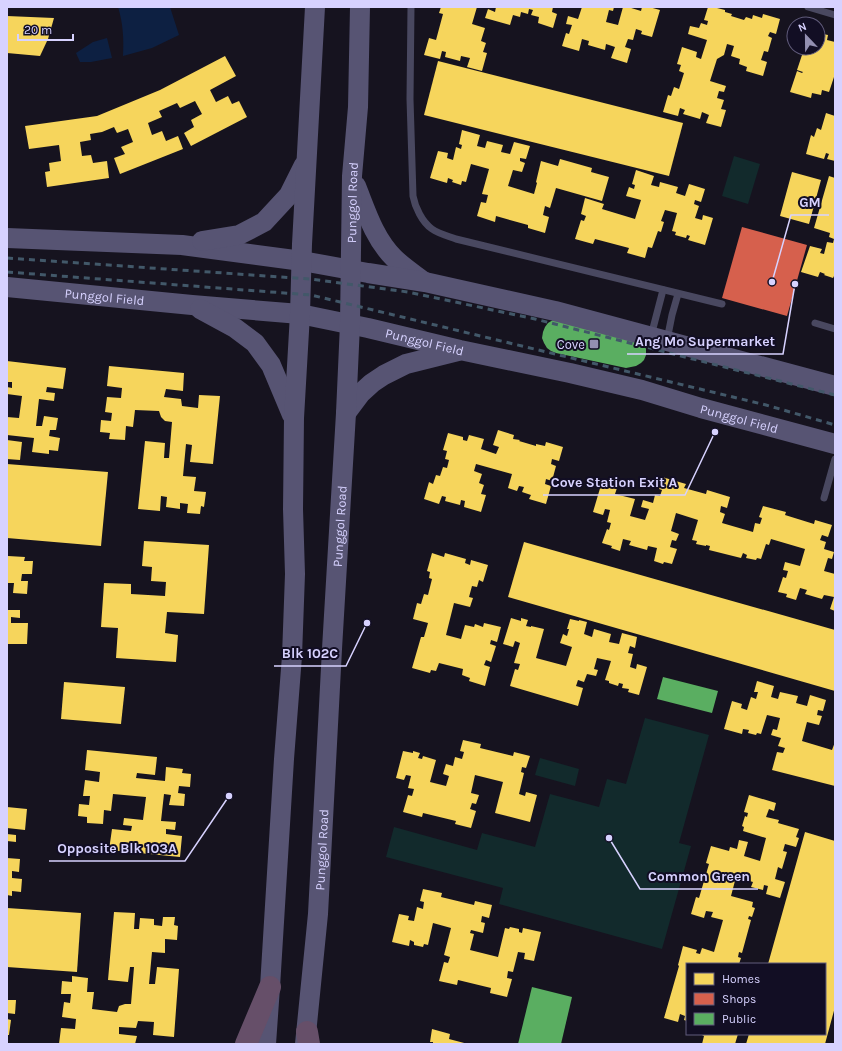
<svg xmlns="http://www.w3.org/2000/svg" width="842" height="1051" font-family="Karla,sans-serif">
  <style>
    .green { fill: #122a2c }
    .water { fill: #0d2042 }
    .homes { fill: #f6d55c }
    .shops { fill: #d6604d }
    .public { fill: #5aae61 }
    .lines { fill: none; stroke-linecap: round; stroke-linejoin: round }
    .lane { stroke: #494860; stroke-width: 7 }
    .secondary { stroke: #575473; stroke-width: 20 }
    .highway { stroke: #664f69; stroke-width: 22 }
    .rail { stroke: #425869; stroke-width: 3; stroke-dasharray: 6 5; stroke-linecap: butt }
    .poi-dot { fill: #938fb1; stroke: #120e24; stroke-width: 1.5 }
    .labels { text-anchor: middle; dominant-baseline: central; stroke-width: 4; stroke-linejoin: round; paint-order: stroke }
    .street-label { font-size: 13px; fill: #d7d2ff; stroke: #120e24 }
    .poi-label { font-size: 13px; fill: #d7d2ff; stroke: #120e24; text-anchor: end }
    .leader { fill: none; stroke: #d7d2ff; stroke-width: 1.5 }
    .callout-dot { fill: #d7d2ff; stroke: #120e24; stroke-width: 1.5 }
    .callout-label { font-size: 14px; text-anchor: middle; font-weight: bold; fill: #d7d2ff; stroke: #120e24; stroke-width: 4; stroke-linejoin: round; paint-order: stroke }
  </style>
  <rect width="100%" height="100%" fill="#16131f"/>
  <!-- green -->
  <g class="green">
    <path d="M 734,156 L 760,164 L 748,204 L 722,196 Z"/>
    <path d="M 645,718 L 709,735 L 679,843 L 691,846 L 662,949 L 499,904 L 503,888 L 386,857 L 394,827 L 477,850 L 482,833 L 535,847 L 550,794 L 599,807 L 607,779 L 626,784 Z"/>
    <path d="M 540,758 L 579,769 L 575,786 L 535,775 Z"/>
  </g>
  <!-- water -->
  <g class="water">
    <path d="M 118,7 L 170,7 L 179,35 L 152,48 L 123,56 C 124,39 123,23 118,7 Z"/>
    <path d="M 107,38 L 112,58 L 91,62 L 80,62 L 76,53 L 93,42 Z"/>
  </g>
  <!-- homes -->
  <g class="homes">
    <path d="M 441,7 L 477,7 L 472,24 L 485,28 L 481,41 L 486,43 L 483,52 L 487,53 L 482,71 L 467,67 L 470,58 L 461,56 L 460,61 L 445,57 L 446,52 L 442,51 L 440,59 L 424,55 L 429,38 L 436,40 L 443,14 L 439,13 Z"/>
    <path d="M 496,7 L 553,7 L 552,12 L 557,14 L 553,28 L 538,23 L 539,17 L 531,15 L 533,10 L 529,9 L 528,14 L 521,12 L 520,17 L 513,15 L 510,25 L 485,18 L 488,9 L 495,12 Z"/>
    <path d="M 582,7 L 614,7 L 613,11 L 609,10 L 606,22 L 618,25 L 623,7 L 628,7 L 641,11 L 642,7 L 649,7 L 660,10 L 652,37 L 641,34 L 642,31 L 636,29 L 633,40 L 628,39 L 625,47 L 631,49 L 627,63 L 611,58 L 615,47 L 606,44 L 605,50 L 588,45 L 589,41 L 582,39 L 579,51 L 562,46 L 566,33 L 569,34 L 572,25 L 566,24 L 568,16 L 578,19 Z"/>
    <path d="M 708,7 L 713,7 L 725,10 L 725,12 L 732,14 L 731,16 L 744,20 L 746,17 L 752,19 L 753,15 L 762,18 L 763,14 L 780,19 L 776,34 L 770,32 L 768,36 L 772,38 L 768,52 L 764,51 L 761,60 L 767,62 L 763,76 L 746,71 L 747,67 L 739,64 L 740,59 L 731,56 L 734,46 L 727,44 L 724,55 L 717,59 L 710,81 L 726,86 L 724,92 L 719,91 L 717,98 L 724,100 L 721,109 L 726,110 L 721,127 L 706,123 L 709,115 L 702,112 L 700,119 L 683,114 L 685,110 L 680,108 L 678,116 L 663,112 L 668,95 L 671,96 L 674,87 L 679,89 L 684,73 L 679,71 L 681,65 L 677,64 L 682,47 L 697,52 L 696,57 L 701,59 L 707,40 L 688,34 L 690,26 L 699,28 L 701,23 L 707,25 L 708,21 L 704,20 Z"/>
    <path d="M 7,16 L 54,18 L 48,39 L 40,56 L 7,53 Z"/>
    <path d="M 818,33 L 828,35 L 827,40 L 835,42 L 834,46 L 835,47 L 835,78 L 834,77 L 829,92 L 822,90 L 821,95 L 812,93 L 811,98 L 790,92 L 797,71 L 802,73 L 803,72 L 797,70 L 803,52 L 808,53 L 808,52 L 802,51 L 803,48 L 818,48 Z"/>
    <path d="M 225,56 L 236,76 L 210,90 L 216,102 L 228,96 L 232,104 L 239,101 L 247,117 L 191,146 L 184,133 L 194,127 L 191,120 L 202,114 L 195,101 L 180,108 L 177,103 L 159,111 L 162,117 L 148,123 L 152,135 L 162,131 L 166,141 L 178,136 L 183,149 L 120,174 L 114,158 L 125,154 L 121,147 L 133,142 L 128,129 L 117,133 L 114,127 L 102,132 L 90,134 L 91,140 L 80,142 L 82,156 L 91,155 L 93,163 L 107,161 L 109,178 L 47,187 L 45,172 L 50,171 L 49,163 L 61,161 L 59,145 L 29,149 L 25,126 L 97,116 L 160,90 Z"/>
    <path d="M 438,61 L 683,123 L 669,176 L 424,115 Z"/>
    <path d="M 826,113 L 835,116 L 835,161 L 827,159 L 829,154 L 826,153 L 824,159 L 806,154 L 811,135 L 814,137 L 817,128 L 821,130 Z"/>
    <path d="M 462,130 L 480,135 L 477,146 L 485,148 L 487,141 L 503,145 L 501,152 L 510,154 L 514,142 L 530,146 L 526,159 L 520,158 L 520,161 L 525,163 L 522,172 L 513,170 L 508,186 L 534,194 L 537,183 L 536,182 L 541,161 L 558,166 L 560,159 L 592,168 L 591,172 L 609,177 L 602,201 L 556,188 L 550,208 L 545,206 L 543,215 L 549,217 L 545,233 L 528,228 L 528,225 L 496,216 L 495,222 L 477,216 L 481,202 L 486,203 L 488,195 L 482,194 L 489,169 L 471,164 L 466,182 L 462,181 L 461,185 L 452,182 L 453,180 L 448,178 L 447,183 L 430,178 L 438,151 L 448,153 L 447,158 L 453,160 L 456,147 L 461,149 L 462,145 L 459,144 Z"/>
    <path d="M 636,170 L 654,176 L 651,185 L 659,187 L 660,182 L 678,187 L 676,193 L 685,196 L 689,184 L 705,189 L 701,202 L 695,200 L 694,204 L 699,206 L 695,218 L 702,220 L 703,215 L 713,218 L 705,245 L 688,240 L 690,236 L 687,235 L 686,238 L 675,235 L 676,232 L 672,231 L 677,213 L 665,210 L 661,221 L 664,222 L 661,232 L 658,231 L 652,248 L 648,247 L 645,258 L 627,253 L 629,248 L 595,239 L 593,244 L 575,239 L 581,220 L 584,221 L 586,216 L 581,214 L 585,198 L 604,204 L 602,209 L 635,219 L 641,200 L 626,196 L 629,187 L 634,189 L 635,185 L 632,184 Z"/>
    <path d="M 792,172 L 821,180 L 809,224 L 780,216 Z"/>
    <path d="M 829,176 L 835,178 L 835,276 L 834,276 L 833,278 L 824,275 L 825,274 L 820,272 L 818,277 L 801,272 L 810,246 L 822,249 L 820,253 L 824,254 L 827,242 L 833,243 L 834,239 L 829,237 L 830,233 L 814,228 Z"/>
    <path d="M 7,361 L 66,368 L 63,389 L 47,387 L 46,392 L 55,393 L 54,401 L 39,399 L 36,426 L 42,426 L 44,416 L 58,418 L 56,430 L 50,430 L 49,436 L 60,438 L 58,451 L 49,450 L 49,454 L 32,452 L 34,438 L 7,435 L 7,417 L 19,418 L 22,396 L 7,394 L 7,387 L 12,388 L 12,382 L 7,382 Z"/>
    <path d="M 109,366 L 184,373 L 183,391 L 166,389 L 164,397 L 181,399 L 182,406 L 198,408 L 199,395 L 220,396 L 213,464 L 190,462 L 192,445 L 186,444 L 183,476 L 196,477 L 194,491 L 206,492 L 204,507 L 201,506 L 200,514 L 187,513 L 188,504 L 180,503 L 180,509 L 166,507 L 167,497 L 161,496 L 160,511 L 138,509 L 145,441 L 165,443 L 164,458 L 169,458 L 172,422 L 165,421 L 161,417 L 159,411 L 135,410 L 133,427 L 126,426 L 125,440 L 109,439 L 110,433 L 100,432 L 101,420 L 111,421 L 112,413 L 105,412 L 107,397 L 121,398 L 122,388 L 107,386 Z"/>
    <path d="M 498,430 L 514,435 L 513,439 L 520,440 L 519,441 L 536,446 L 536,444 L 545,446 L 546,442 L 563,447 L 559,461 L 552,459 L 551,464 L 556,466 L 552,481 L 546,479 L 545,484 L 551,486 L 546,504 L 529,499 L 531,495 L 522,492 L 524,487 L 519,486 L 517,491 L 508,488 L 512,474 L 476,464 L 474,471 L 482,474 L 479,483 L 484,485 L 481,494 L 486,495 L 481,512 L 464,507 L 465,501 L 461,500 L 460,505 L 445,501 L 446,497 L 442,496 L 439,504 L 424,499 L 429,482 L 433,484 L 436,475 L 440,476 L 443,467 L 447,468 L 449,460 L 445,459 L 447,451 L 443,450 L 448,433 L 463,437 L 463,440 L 467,441 L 469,435 L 484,439 L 481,449 L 496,454 L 499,447 L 493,445 Z"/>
    <path d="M 7,440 L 22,442 L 20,460 L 7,459 Z"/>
    <path d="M 7,464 L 108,472 L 101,546 L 7,538 Z"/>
    <path d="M 662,477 L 686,484 L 684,488 L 706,494 L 707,490 L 730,497 L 727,508 L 721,506 L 720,512 L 725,514 L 722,523 L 753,532 L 755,523 L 760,524 L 762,518 L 759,517 L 763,506 L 786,512 L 785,515 L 814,524 L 815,520 L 832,525 L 828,537 L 822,535 L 820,540 L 826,542 L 824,549 L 834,552 L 832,559 L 828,558 L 824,571 L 835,574 L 835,611 L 830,609 L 834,597 L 824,595 L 822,599 L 805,594 L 807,590 L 800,588 L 796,600 L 786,597 L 787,594 L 778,592 L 783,577 L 786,578 L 788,571 L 783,570 L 785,562 L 800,566 L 805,549 L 771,539 L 769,545 L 766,544 L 761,559 L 757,558 L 756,560 L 746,558 L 747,555 L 743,553 L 741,558 L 709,550 L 710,546 L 706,545 L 706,546 L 696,544 L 697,541 L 692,540 L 698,520 L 676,513 L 671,531 L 679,534 L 676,541 L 672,540 L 670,547 L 677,549 L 672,564 L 664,562 L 663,564 L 654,561 L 657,548 L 648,546 L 647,550 L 629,545 L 631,541 L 623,539 L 620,551 L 611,548 L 612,546 L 602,543 L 607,529 L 609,530 L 611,523 L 607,522 L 610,510 L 605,509 L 603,515 L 593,512 L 601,485 L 610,488 L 611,486 L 617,488 L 615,494 L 635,499 L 630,516 L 645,520 L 649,509 L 641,507 L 643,500 L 653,503 L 655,495 L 660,496 L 662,490 L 659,489 Z"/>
    <path d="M 144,541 L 209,545 L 204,614 L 167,612 L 165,633 L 178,635 L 176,662 L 116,658 L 118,628 L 101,627 L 104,583 L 131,584 L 131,594 L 165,596 L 166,582 L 151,581 L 152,567 L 142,566 Z"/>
    <path d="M 524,542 L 835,630 L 835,691 L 508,597 Z"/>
    <path d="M 432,553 L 444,557 L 445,553 L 466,559 L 465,563 L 470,565 L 471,560 L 488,565 L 483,582 L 479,580 L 477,587 L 472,586 L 469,597 L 473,598 L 470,607 L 454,603 L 446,635 L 461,639 L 465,625 L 474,627 L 475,624 L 483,627 L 484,623 L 501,627 L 497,642 L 491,640 L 490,644 L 496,646 L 491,662 L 486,660 L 484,665 L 490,667 L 485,686 L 469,681 L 470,678 L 462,675 L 463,669 L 439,663 L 436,671 L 431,670 L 430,673 L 412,668 L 421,637 L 424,637 L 428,623 L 413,619 L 417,603 L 421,604 L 424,594 L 428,595 L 432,579 L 429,578 L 430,572 L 427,571 Z"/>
    <path d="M 8,556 L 25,557 L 24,561 L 33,561 L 32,574 L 22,574 L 21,581 L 28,581 L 27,594 L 13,593 L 14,583 L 7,583 Z"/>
    <path d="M 7,610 L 20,610 L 20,618 L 11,617 L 11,623 L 28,623 L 27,644 L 7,644 Z"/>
    <path d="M 511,618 L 521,621 L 521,618 L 528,620 L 526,626 L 531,627 L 531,626 L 544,629 L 536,658 L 566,666 L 572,647 L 560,643 L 563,634 L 567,636 L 569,629 L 567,629 L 570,619 L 579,621 L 579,620 L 587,622 L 584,634 L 592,637 L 594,629 L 611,634 L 609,642 L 619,644 L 622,633 L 637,637 L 635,648 L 630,646 L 628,653 L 633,654 L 630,667 L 636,669 L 637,664 L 647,667 L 639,695 L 628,692 L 629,689 L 622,688 L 623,684 L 619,683 L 618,686 L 609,683 L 609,681 L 605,680 L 611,661 L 597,658 L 594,669 L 598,670 L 596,676 L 587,674 L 584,682 L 578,680 L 576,686 L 583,688 L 578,706 L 510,686 L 515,669 L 518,670 L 520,664 L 514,663 L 520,643 L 515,641 L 513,647 L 503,644 Z"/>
    <path d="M 757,681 L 774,686 L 771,697 L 778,699 L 780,692 L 798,696 L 796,703 L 807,706 L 810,695 L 826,700 L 823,711 L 818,710 L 817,715 L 822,716 L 819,725 L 807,722 L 802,741 L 832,750 L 835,742 L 835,786 L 772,770 L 777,752 L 783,753 L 785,748 L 778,746 L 781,738 L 771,735 L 773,729 L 777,730 L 780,718 L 767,715 L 761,734 L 757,733 L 756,735 L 748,733 L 749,730 L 743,729 L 742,734 L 724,729 L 732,701 L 742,704 L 741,708 L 747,710 L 751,697 L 756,699 L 758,692 L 754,692 Z"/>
    <path d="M 64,682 L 125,687 L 121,724 L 61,719 Z"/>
    <path d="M 463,740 L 481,744 L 480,748 L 513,756 L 514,752 L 530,756 L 526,768 L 522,767 L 521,772 L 524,773 L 519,794 L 525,796 L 526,792 L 537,795 L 530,822 L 495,813 L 503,782 L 475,775 L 471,793 L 479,795 L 476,804 L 472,803 L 470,809 L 476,811 L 471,828 L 455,824 L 456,821 L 423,813 L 422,817 L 403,812 L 408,795 L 412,796 L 414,789 L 408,788 L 411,776 L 406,775 L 404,780 L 396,778 L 403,751 L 413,753 L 413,751 L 420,753 L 418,758 L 422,759 L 423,756 L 436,760 L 430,782 L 446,786 L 449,776 L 443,774 L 446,764 L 453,766 L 455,757 L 462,759 L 464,752 L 460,751 Z"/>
    <path d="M 87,750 L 157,757 L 155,775 L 137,773 L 136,778 L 165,781 L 166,767 L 183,769 L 182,773 L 191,774 L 190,787 L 179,786 L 178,793 L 185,794 L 184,806 L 169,805 L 171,795 L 164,794 L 161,821 L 176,822 L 175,830 L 166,829 L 166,834 L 182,836 L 180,857 L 109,850 L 112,829 L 131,831 L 132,826 L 123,825 L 124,818 L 143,820 L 146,797 L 113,794 L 111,811 L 104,810 L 103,824 L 87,823 L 87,817 L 78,816 L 79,804 L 89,805 L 90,796 L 83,796 L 85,780 L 99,782 L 100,772 L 85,770 Z"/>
    <path d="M 749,795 L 776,803 L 774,811 L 769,809 L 766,817 L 779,820 L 778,823 L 799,829 L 796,837 L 799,838 L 796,847 L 785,844 L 783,851 L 787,852 L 782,869 L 778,867 L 775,879 L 785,882 L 780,898 L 766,894 L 768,886 L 764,885 L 763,890 L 751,887 L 753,882 L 736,877 L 731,896 L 753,902 L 752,907 L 755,908 L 752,917 L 749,916 L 748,919 L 751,920 L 742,953 L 739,952 L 738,957 L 741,958 L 739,964 L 687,964 L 687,1021 L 684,1020 L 685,1016 L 680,1014 L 678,1022 L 664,1018 L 679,966 L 678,965 L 683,946 L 697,950 L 696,953 L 700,954 L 702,948 L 714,952 L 723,920 L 711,917 L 713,912 L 706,911 L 704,918 L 691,914 L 696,897 L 699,898 L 709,864 L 706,863 L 711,846 L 729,851 L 730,847 L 737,849 L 739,840 L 748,842 L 744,856 L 760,861 L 766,838 L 743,831 L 744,827 L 742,826 L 745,816 L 747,817 L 748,813 L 744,812 Z"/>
    <path d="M 7,807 L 27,809 L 25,830 L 7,828 Z"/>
    <path d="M 805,832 L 835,841 L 835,1007 L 825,1044 L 746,1044 L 749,1034 L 825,1034 L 825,964 L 768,964 Z"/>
    <path d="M 7,834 L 16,835 L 16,842 L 7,841 Z"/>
    <path d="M 7,858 L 20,859 L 19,872 L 12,871 L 12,878 L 22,879 L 21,892 L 12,891 L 12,896 L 7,895 Z"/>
    <path d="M 423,889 L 442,893 L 441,897 L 474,905 L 475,901 L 492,905 L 489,918 L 482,916 L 481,922 L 485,923 L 483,933 L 471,930 L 470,933 L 474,934 L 470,950 L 498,957 L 505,928 L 509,929 L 510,927 L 519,929 L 519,932 L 522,933 L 523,928 L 541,932 L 534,961 L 524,959 L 525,953 L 518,952 L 513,972 L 508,971 L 507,978 L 512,979 L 507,997 L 490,993 L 491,988 L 458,980 L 457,985 L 439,981 L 444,962 L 448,963 L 450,957 L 444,955 L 451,928 L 433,923 L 428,945 L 424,944 L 423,947 L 414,945 L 414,942 L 410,940 L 409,946 L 392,942 L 399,914 L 409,916 L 408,920 L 414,921 L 417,907 L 423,909 L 424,902 L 420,901 Z"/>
    <path d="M 7,908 L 81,913 L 77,972 L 7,967 Z"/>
    <path d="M 114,912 L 135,913 L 134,929 L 139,929 L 140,918 L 154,919 L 154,925 L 162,926 L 163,917 L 175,917 L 174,925 L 178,926 L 177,940 L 165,939 L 165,953 L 152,952 L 149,984 L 155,984 L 157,967 L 179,969 L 174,1037 L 153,1035 L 154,1022 L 138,1021 L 136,1028 L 119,1027 L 119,1034 L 137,1036 L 135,1044 L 59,1044 L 61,1028 L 75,1029 L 76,1019 L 62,1017 L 64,1002 L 70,1003 L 71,994 L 61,994 L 62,981 L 72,982 L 72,976 L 88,978 L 87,992 L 94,992 L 92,1009 L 117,1012 L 119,1006 L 125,1004 L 131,1004 L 134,967 L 130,967 L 128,982 L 108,980 Z"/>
    <path d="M 7,1000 L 16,1000 L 15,1014 L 7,1013 Z"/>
    <path d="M 7,1019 L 11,1020 L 9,1035 L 7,1035 Z"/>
    <path d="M 432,1029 L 450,1034 L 449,1039 L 468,1044 L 433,1044 L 433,1042 L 430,1042 Z"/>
    <path d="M 700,1034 L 738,1034 L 735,1044 L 702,1044 L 704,1036 Z"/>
  </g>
  <!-- shops -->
  <path class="shops" d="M 742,227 L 807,245 L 787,316 L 722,298 Z"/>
  <!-- public -->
  <g class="public">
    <path d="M 553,320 L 644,344 L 646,349 L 646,355 L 644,360 L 641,363 L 636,366 L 626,368 L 556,353 L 551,351 L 547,348 L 544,343 L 542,338 L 543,332 L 545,327 L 548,323 Z"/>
    <path d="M 663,677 L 718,691 L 712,713 L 657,699 Z"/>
    <path d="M 532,987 L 572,997 L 561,1044 L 518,1044 Z"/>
  </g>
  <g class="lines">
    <!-- lane -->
    <g class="lane">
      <path d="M 411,7 L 410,99 L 413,196 C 415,207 422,222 432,229 C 439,234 448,236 456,239 L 722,304"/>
      <path d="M 808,7 L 835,15"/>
      <path d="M 815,323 L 835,329"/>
      <path d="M 651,336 L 663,290"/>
      <path d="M 667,340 L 672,315 L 678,294"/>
      <path d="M 824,498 L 835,459"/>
    </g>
    <!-- secondary -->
    <g class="secondary">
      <path d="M 356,186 C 366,211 374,238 394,258 C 403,267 414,274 423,281"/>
      <path d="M 7,238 L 182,245 L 302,261 L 368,273 L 425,282 L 555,311 L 835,386"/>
      <path d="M 202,241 L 239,235 L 264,222 L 289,195 L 304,165"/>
      <path id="s1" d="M 7,287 L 192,305 L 300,314 L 368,328 L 460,350 L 570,373 L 642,390 L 701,408 L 835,444"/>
      <path d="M 200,309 L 235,328 L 255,343 L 271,365 L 292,415"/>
      <path d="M 346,413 L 361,393 L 372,383 L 384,375 L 406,364 L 458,351"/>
      <path d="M 266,1044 L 270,987 L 284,759 L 292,656 L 295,574 L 293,509 L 294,418 L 300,314 L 302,244 L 315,7"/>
      <path id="s2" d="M 305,1044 L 318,914 L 332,649 L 346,413 L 350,324 L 352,176 L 358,107 L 360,7"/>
    </g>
    <!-- highway -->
    <g class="highway">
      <path d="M 307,1032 L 309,1044"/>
      <path d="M 246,1044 L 270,987"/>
    </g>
    <!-- rail -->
    <g class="rail">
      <path d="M 7,258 L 310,279 L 408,292 L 535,319 L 835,395"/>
      <path d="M 7,272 L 311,295 L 766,405 L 835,425"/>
    </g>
  </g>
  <!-- markers -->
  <rect class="poi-dot" x="589" y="339" width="10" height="10" rx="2"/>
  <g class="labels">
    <!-- street labels -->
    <g class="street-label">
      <text stroke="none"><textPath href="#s2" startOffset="843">Punggol Road</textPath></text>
      <text stroke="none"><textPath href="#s1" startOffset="98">Punggol Field</textPath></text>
      <text stroke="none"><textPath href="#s1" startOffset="422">Punggol Field</textPath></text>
      <text stroke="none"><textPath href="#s1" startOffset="746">Punggol Field</textPath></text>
      <text stroke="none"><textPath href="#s2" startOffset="519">Punggol Road</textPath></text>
      <text stroke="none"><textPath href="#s2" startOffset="195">Punggol Road</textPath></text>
    </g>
    <!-- poi labels -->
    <g class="poi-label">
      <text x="585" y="344">Cove</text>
    </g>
  </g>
  <!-- callouts -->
  <path class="leader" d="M772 282L791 215H829M795 284L783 354H627M715 432L685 495H543M367 623L346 666H274M229 796L185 861H49M609 838L640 889H758"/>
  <g class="callout-dot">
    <circle cx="772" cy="282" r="4"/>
    <circle cx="795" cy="284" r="4"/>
    <circle cx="715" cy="432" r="4"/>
    <circle cx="367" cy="623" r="4"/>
    <circle cx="229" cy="796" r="4"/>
    <circle cx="609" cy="838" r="4"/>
  </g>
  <g class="callout-label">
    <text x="810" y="207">GM</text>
    <text x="705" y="346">Ang Mo Supermarket</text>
    <text x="614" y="487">Cove Station Exit A</text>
    <text x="310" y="658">Blk 102C</text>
    <text x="117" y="853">Opposite Blk 103A</text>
    <text x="699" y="881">Common Green</text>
  </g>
  <!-- border -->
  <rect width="842" height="1051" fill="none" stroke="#d7d2ff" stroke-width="16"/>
  <!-- legend -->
  <rect x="686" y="963" width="140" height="72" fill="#120e24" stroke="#615c7c"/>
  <rect x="694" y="973" width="20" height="12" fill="#f6d55c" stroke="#615c7c"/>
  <text x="722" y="983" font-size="12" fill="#d7d2ff">Homes</text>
  <rect x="694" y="993" width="20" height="12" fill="#d6604d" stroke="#615c7c"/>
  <text x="722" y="1003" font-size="12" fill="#d7d2ff">Shops</text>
  <rect x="694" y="1013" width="20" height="12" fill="#5aae61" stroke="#615c7c"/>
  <text x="722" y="1023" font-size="12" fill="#d7d2ff">Public</text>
  <!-- north arrow -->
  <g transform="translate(806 36) rotate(338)"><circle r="19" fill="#120e24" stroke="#615c7c"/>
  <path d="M0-3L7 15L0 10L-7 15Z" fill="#938fb1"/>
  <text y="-6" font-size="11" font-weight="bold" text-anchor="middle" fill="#d7d2ff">N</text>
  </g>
  <!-- scale -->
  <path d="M18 34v6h55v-6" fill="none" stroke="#d7d2ff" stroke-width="2"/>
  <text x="24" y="34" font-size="12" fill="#d7d2ff" stroke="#120e24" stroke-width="3" paint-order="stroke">20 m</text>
</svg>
